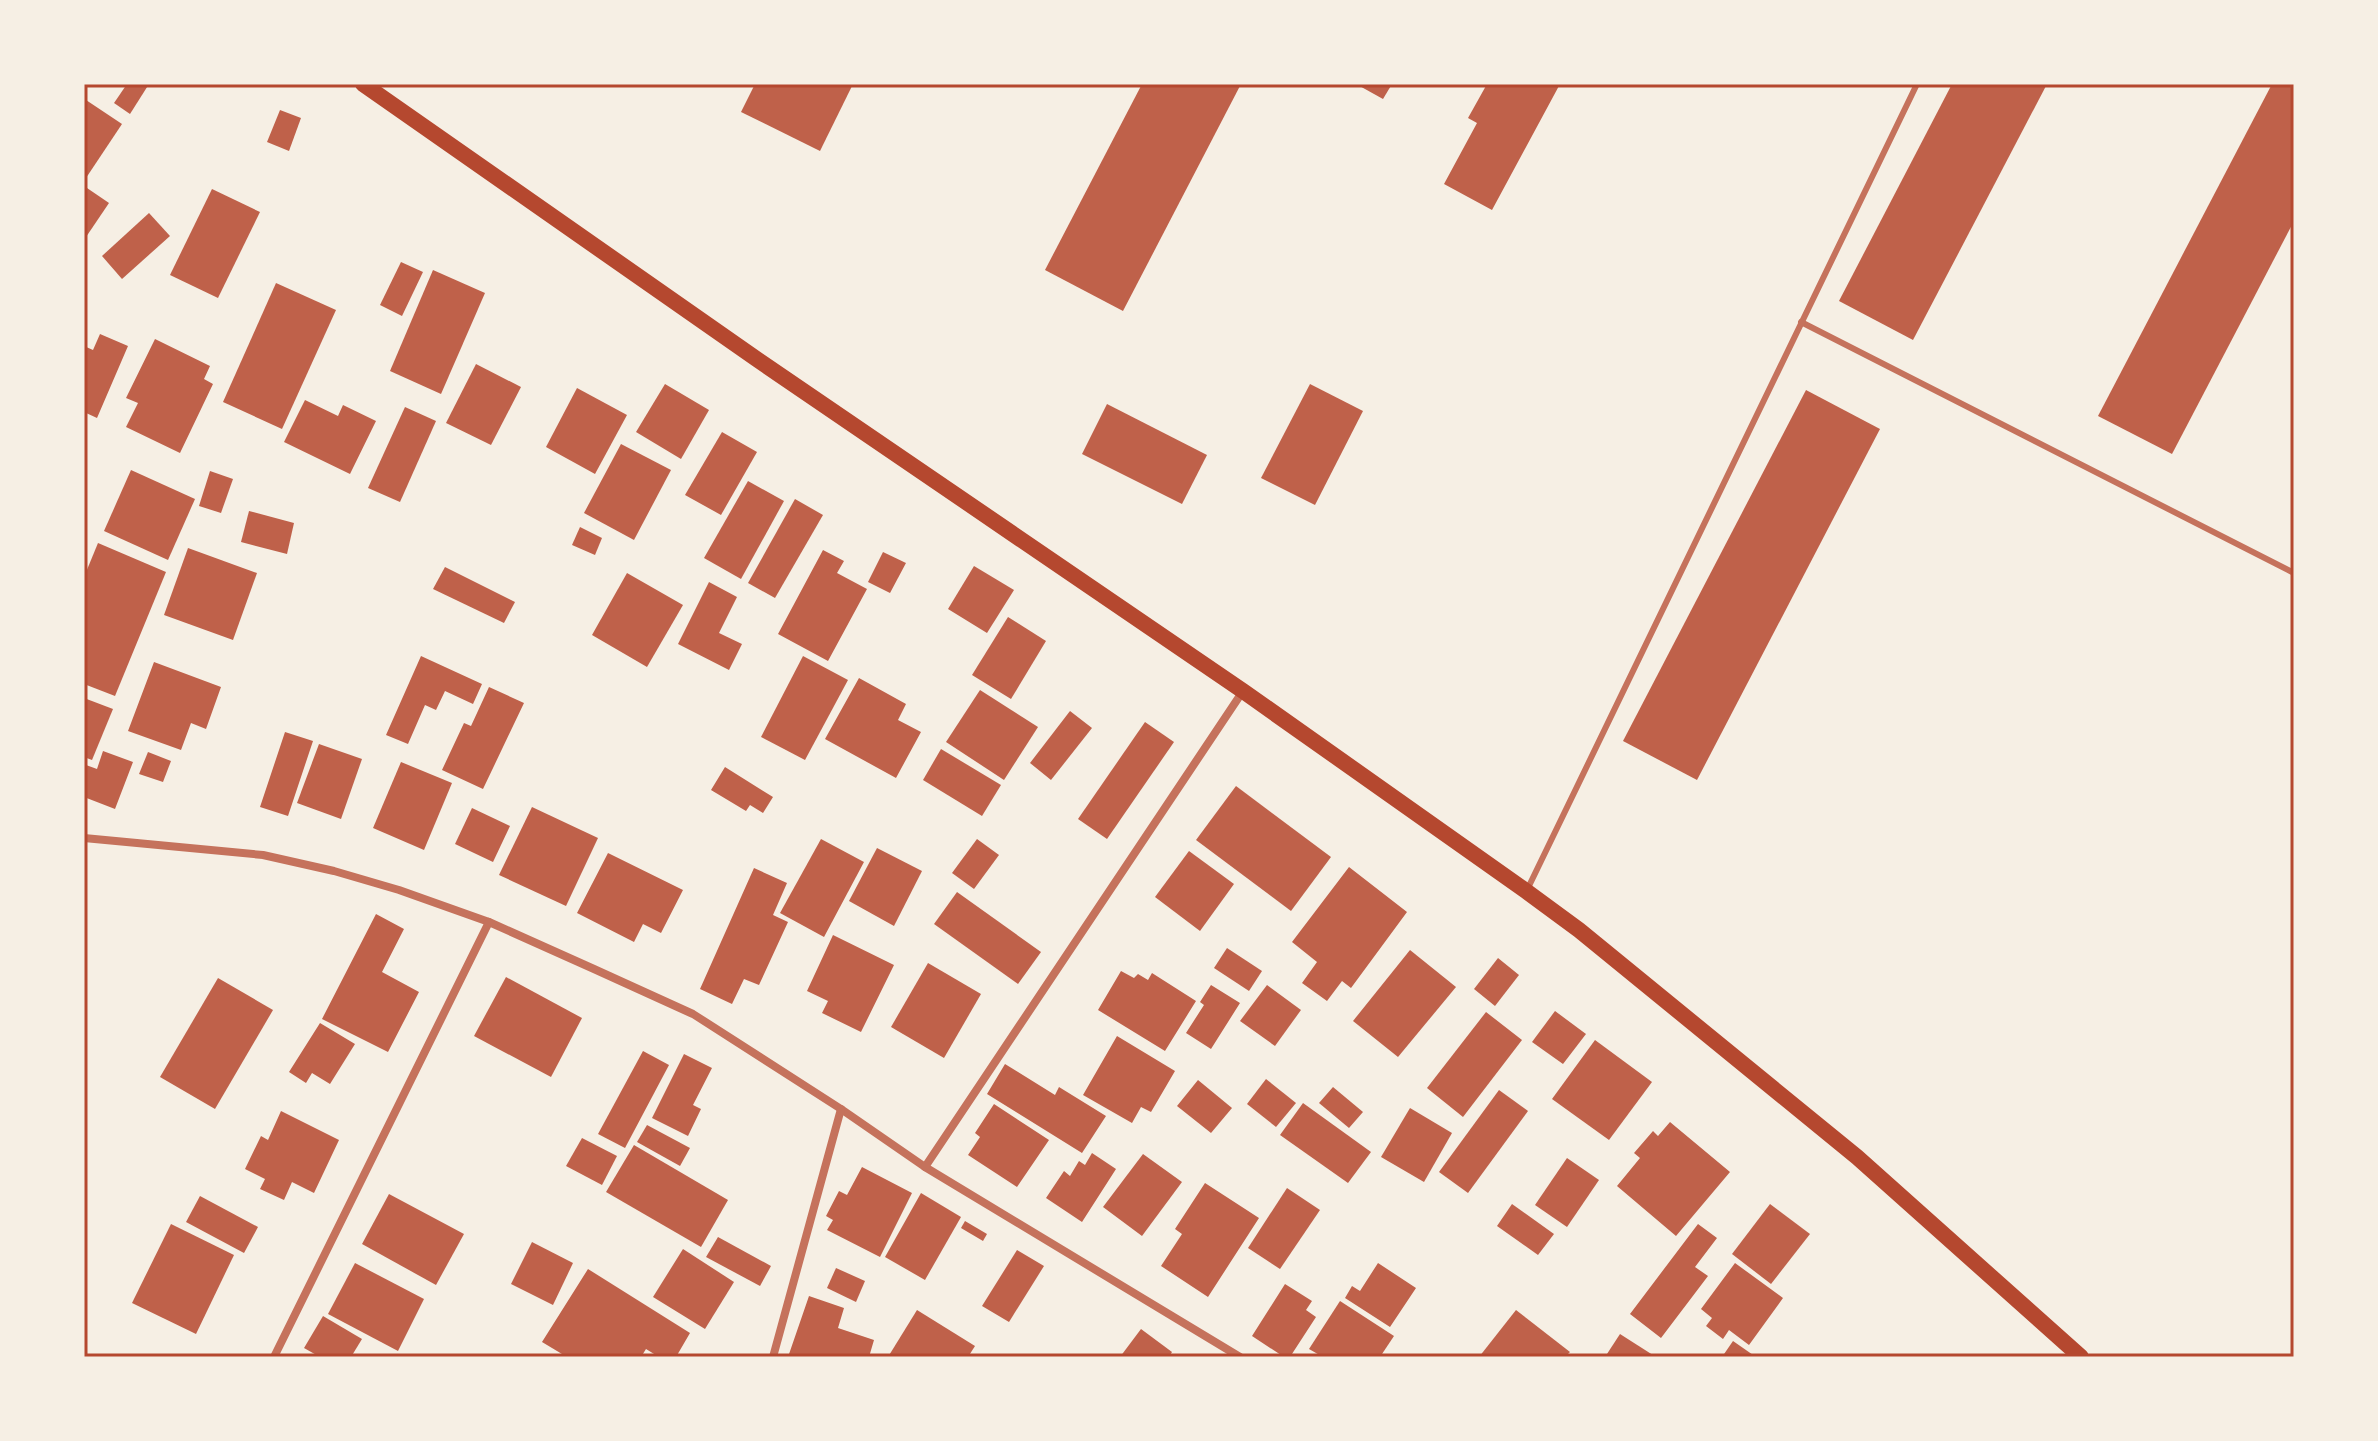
<svg xmlns="http://www.w3.org/2000/svg" width="2378" height="1441" font-family="'Fira Sans Condensed',sans-serif">
  <style>
    .building { fill: #bf614a }
    .lines { fill: none; stroke-linecap: round; stroke-linejoin: round }
    .service { stroke: #c5725c; stroke-width: 6 }
    .minor { stroke: #c5725c; stroke-width: 8 }
    .secondary { stroke: #b5482f; stroke-width: 16 }
    .neatline { fill: none; stroke: #b5482f; stroke-width: 3 }
  </style>
  <rect width="100%" height="100%" fill="#f6efe4"/>
  <!-- building -->
  <g class="building">
    <path d="M 127,84 L 149,84 L 130,114 L 114,103 Z"/>
    <path d="M 755,84 L 853,84 L 820,151 L 741,112 Z"/>
    <path d="M 1142,84 L 1241,84 L 1123,311 L 1045,270 Z"/>
    <path d="M 1356,84 L 1392,84 L 1383,99 Z"/>
    <path d="M 1487,84 L 1560,84 L 1492,210 L 1444,184 L 1477,123 L 1468,118 Z"/>
    <path d="M 1952,84 L 2047,84 L 1913,340 L 1839,301 Z"/>
    <path d="M 2272,84 L 2294,84 L 2294,221 L 2172,454 L 2098,416 Z"/>
    <path d="M 86,100 L 122,124 L 84,181 L 84,103 Z"/>
    <path d="M 280,110 L 301,118 L 289,151 L 267,142 Z"/>
    <path d="M 87,188 L 109,203 L 84,240 L 84,192 Z"/>
    <path d="M 212,189 L 260,212 L 218,298 L 170,275 Z"/>
    <path d="M 149,213 L 170,236 L 122,279 L 102,256 Z"/>
    <path d="M 401,262 L 423,272 L 402,316 L 380,305 Z"/>
    <path d="M 433,270 L 485,293 L 441,394 L 390,371 Z"/>
    <path d="M 276,283 L 336,310 L 282,429 L 223,402 Z"/>
    <path d="M 100,334 L 128,346 L 97,418 L 84,412 L 84,346 L 93,350 Z"/>
    <path d="M 155,339 L 210,366 L 204,379 L 213,384 L 180,453 L 126,427 L 138,403 L 126,398 Z"/>
    <path d="M 476,364 L 521,387 L 491,445 L 446,423 Z"/>
    <path d="M 665,384 L 709,410 L 681,459 L 636,432 Z"/>
    <path d="M 1310,384 L 1363,411 L 1315,505 L 1261,478 Z"/>
    <path d="M 577,388 L 627,415 L 595,474 L 546,447 Z"/>
    <path d="M 1806,390 L 1880,429 L 1697,780 L 1623,741 Z"/>
    <path d="M 305,400 L 338,416 L 343,405 L 376,421 L 350,474 L 284,442 Z"/>
    <path d="M 1107,404 L 1207,455 L 1182,504 L 1082,454 Z"/>
    <path d="M 405,407 L 436,421 L 400,502 L 368,488 Z"/>
    <path d="M 722,432 L 757,452 L 721,515 L 685,495 Z"/>
    <path d="M 621,444 L 671,470 L 634,540 L 584,513 Z"/>
    <path d="M 131,470 L 195,499 L 168,560 L 104,531 Z"/>
    <path d="M 210,471 L 233,479 L 221,513 L 199,506 Z"/>
    <path d="M 748,481 L 784,501 L 741,579 L 704,558 Z"/>
    <path d="M 795,499 L 823,515 L 775,598 L 748,583 Z"/>
    <path d="M 249,511 L 294,523 L 287,554 L 241,542 Z"/>
    <path d="M 580,527 L 602,538 L 595,555 L 572,545 Z"/>
    <path d="M 98,543 L 166,572 L 115,696 L 84,684 L 84,577 Z"/>
    <path d="M 188,548 L 257,573 L 233,640 L 164,615 Z"/>
    <path d="M 823,550 L 844,561 L 837,573 L 867,589 L 828,661 L 778,634 Z"/>
    <path d="M 883,552 L 906,563 L 890,593 L 868,582 Z"/>
    <path d="M 974,566 L 1014,590 L 987,633 L 948,609 Z"/>
    <path d="M 445,567 L 515,602 L 504,623 L 433,589 Z"/>
    <path d="M 627,573 L 683,605 L 647,667 L 592,635 Z"/>
    <path d="M 709,582 L 737,597 L 719,633 L 742,644 L 729,670 L 678,644 Z"/>
    <path d="M 1008,617 L 1046,641 L 1011,699 L 972,675 Z"/>
    <path d="M 421,656 L 482,684 L 473,704 L 445,691 L 436,710 L 425,705 L 408,744 L 386,735 Z"/>
    <path d="M 803,656 L 848,680 L 805,760 L 761,737 Z"/>
    <path d="M 154,662 L 221,687 L 206,729 L 191,723 L 181,750 L 128,731 Z"/>
    <path d="M 859,678 L 906,704 L 898,720 L 921,732 L 896,778 L 825,739 Z"/>
    <path d="M 489,687 L 524,703 L 483,789 L 442,770 L 464,723 L 471,726 Z"/>
    <path d="M 980,690 L 1038,727 L 1004,780 L 946,742 Z"/>
    <path d="M 84,698 L 113,709 L 92,760 L 84,757 Z"/>
    <path d="M 1070,711 L 1092,728 L 1051,780 L 1030,763 Z"/>
    <path d="M 1145,722 L 1174,742 L 1107,839 L 1078,819 Z"/>
    <path d="M 285,732 L 313,741 L 288,816 L 260,807 Z"/>
    <path d="M 319,744 L 362,759 L 341,819 L 297,803 Z"/>
    <path d="M 941,749 L 1001,785 L 982,816 L 923,780 Z"/>
    <path d="M 103,751 L 133,762 L 115,809 L 84,797 L 86,765 L 97,769 Z"/>
    <path d="M 148,752 L 171,761 L 163,782 L 139,774 Z"/>
    <path d="M 401,762 L 452,783 L 424,850 L 373,828 Z"/>
    <path d="M 725,767 L 773,797 L 763,813 L 750,805 L 746,811 L 711,790 Z"/>
    <path d="M 1236,786 L 1331,857 L 1291,911 L 1196,840 Z"/>
    <path d="M 532,807 L 598,838 L 566,906 L 499,875 Z"/>
    <path d="M 472,808 L 510,826 L 493,862 L 455,844 Z"/>
    <path d="M 821,839 L 864,862 L 824,937 L 780,913 Z"/>
    <path d="M 977,839 L 999,855 L 974,889 L 952,873 Z"/>
    <path d="M 877,848 L 922,871 L 894,926 L 849,901 Z"/>
    <path d="M 1189,851 L 1234,884 L 1200,931 L 1155,897 Z"/>
    <path d="M 608,853 L 683,890 L 661,933 L 643,924 L 634,942 L 577,913 Z"/>
    <path d="M 1349,867 L 1407,912 L 1351,988 L 1342,981 L 1327,1001 L 1302,983 L 1317,962 L 1292,942 Z"/>
    <path d="M 754,868 L 787,883 L 773,915 L 788,922 L 759,985 L 744,979 L 732,1004 L 700,989 Z"/>
    <path d="M 957,892 L 1041,952 L 1018,984 L 934,924 Z"/>
    <path d="M 376,914 L 404,929 L 382,972 L 419,992 L 388,1052 L 322,1019 Z"/>
    <path d="M 833,935 L 894,965 L 861,1032 L 822,1013 L 828,1001 L 807,991 Z"/>
    <path d="M 1227,948 L 1262,971 L 1249,991 L 1214,968 Z"/>
    <path d="M 1410,950 L 1456,987 L 1398,1057 L 1353,1021 Z"/>
    <path d="M 1498,958 L 1519,975 L 1495,1006 L 1474,989 Z"/>
    <path d="M 928,963 L 981,994 L 944,1058 L 891,1027 Z"/>
    <path d="M 1121,971 L 1134,978 L 1138,974 L 1148,980 L 1152,973 L 1196,1001 L 1165,1051 L 1098,1010 Z"/>
    <path d="M 506,977 L 582,1018 L 551,1077 L 474,1036 Z"/>
    <path d="M 218,978 L 273,1010 L 215,1109 L 160,1077 Z"/>
    <path d="M 1211,985 L 1240,1003 L 1211,1049 L 1186,1033 L 1204,1005 L 1200,1002 Z"/>
    <path d="M 1267,985 L 1301,1010 L 1275,1046 L 1240,1021 Z"/>
    <path d="M 1555,1011 L 1586,1034 L 1563,1064 L 1532,1042 Z"/>
    <path d="M 1486,1012 L 1522,1040 L 1463,1117 L 1427,1088 Z"/>
    <path d="M 320,1023 L 355,1044 L 330,1084 L 312,1073 L 306,1083 L 289,1072 Z"/>
    <path d="M 1117,1036 L 1175,1071 L 1151,1112 L 1141,1107 L 1132,1123 L 1083,1095 Z"/>
    <path d="M 1595,1040 L 1652,1082 L 1609,1140 L 1552,1099 Z"/>
    <path d="M 643,1051 L 669,1065 L 625,1148 L 598,1134 Z"/>
    <path d="M 684,1054 L 712,1068 L 693,1105 L 701,1109 L 688,1136 L 652,1118 Z"/>
    <path d="M 1005,1064 L 1055,1095 L 1059,1087 L 1106,1116 L 1082,1153 L 987,1094 Z"/>
    <path d="M 1266,1079 L 1296,1103 L 1276,1127 L 1247,1104 Z"/>
    <path d="M 1198,1080 L 1232,1108 L 1211,1133 L 1177,1106 Z"/>
    <path d="M 1333,1087 L 1363,1112 L 1349,1128 L 1319,1103 Z"/>
    <path d="M 1499,1090 L 1528,1111 L 1468,1193 L 1439,1172 Z"/>
    <path d="M 1303,1103 L 1371,1152 L 1348,1183 L 1280,1135 Z"/>
    <path d="M 994,1104 L 1049,1140 L 1017,1187 L 968,1155 L 980,1137 L 975,1133 Z"/>
    <path d="M 1410,1108 L 1452,1133 L 1424,1182 L 1381,1157 Z"/>
    <path d="M 281,1111 L 339,1140 L 314,1193 L 292,1182 L 284,1200 L 260,1189 L 265,1179 L 245,1169 L 261,1136 L 268,1140 Z"/>
    <path d="M 1670,1122 L 1730,1172 L 1676,1236 L 1617,1186 L 1640,1158 L 1634,1153 L 1653,1131 L 1658,1136 Z"/>
    <path d="M 647,1125 L 690,1148 L 680,1166 L 637,1142 Z"/>
    <path d="M 582,1138 L 617,1156 L 602,1185 L 566,1166 Z"/>
    <path d="M 634,1145 L 728,1200 L 701,1247 L 606,1192 Z"/>
    <path d="M 1092,1153 L 1116,1169 L 1082,1222 L 1046,1198 L 1064,1171 L 1070,1176 L 1079,1161 L 1085,1165 Z"/>
    <path d="M 1143,1154 L 1182,1182 L 1142,1236 L 1103,1207 Z"/>
    <path d="M 1567,1158 L 1599,1180 L 1567,1227 L 1535,1205 Z"/>
    <path d="M 862,1167 L 912,1193 L 880,1257 L 827,1230 L 833,1220 L 826,1216 L 839,1191 L 847,1195 Z"/>
    <path d="M 1205,1183 L 1259,1218 L 1208,1297 L 1161,1266 L 1182,1234 L 1175,1229 Z"/>
    <path d="M 1287,1188 L 1320,1210 L 1280,1269 L 1248,1248 Z"/>
    <path d="M 921,1193 L 961,1217 L 925,1280 L 885,1257 Z"/>
    <path d="M 389,1194 L 464,1234 L 436,1285 L 362,1244 Z"/>
    <path d="M 200,1196 L 258,1227 L 244,1253 L 186,1222 Z"/>
    <path d="M 1512,1204 L 1554,1234 L 1538,1255 L 1497,1226 Z"/>
    <path d="M 1770,1204 L 1810,1234 L 1771,1284 L 1732,1254 Z"/>
    <path d="M 965,1221 L 987,1234 L 983,1241 L 961,1228 Z"/>
    <path d="M 171,1224 L 234,1255 L 196,1334 L 132,1303 Z"/>
    <path d="M 1698,1224 L 1717,1238 L 1695,1267 L 1708,1276 L 1661,1338 L 1630,1314 Z"/>
    <path d="M 718,1237 L 771,1266 L 760,1286 L 706,1257 Z"/>
    <path d="M 532,1242 L 573,1263 L 553,1305 L 511,1284 Z"/>
    <path d="M 683,1249 L 734,1282 L 705,1329 L 653,1297 Z"/>
    <path d="M 1017,1250 L 1044,1266 L 1009,1322 L 982,1306 Z"/>
    <path d="M 355,1263 L 424,1299 L 398,1351 L 328,1314 Z"/>
    <path d="M 1378,1263 L 1416,1288 L 1390,1327 L 1345,1298 L 1352,1286 L 1360,1291 Z"/>
    <path d="M 1735,1263 L 1783,1298 L 1749,1345 L 1729,1330 L 1723,1339 L 1706,1326 L 1712,1318 L 1701,1309 Z"/>
    <path d="M 836,1268 L 865,1281 L 856,1302 L 827,1288 Z"/>
    <path d="M 588,1269 L 690,1333 L 676,1357 L 659,1357 L 646,1349 L 641,1357 L 567,1357 L 542,1342 Z"/>
    <path d="M 1285,1284 L 1312,1301 L 1306,1310 L 1316,1317 L 1290,1357 L 1284,1357 L 1252,1336 Z"/>
    <path d="M 809,1296 L 844,1308 L 838,1328 L 874,1340 L 869,1357 L 788,1357 Z"/>
    <path d="M 1340,1301 L 1394,1336 L 1380,1357 L 1323,1357 L 1309,1349 Z"/>
    <path d="M 917,1310 L 975,1346 L 968,1357 L 888,1357 Z"/>
    <path d="M 1516,1310 L 1570,1352 L 1565,1357 L 1479,1357 Z"/>
    <path d="M 323,1316 L 362,1339 L 351,1357 L 320,1357 L 304,1348 Z"/>
    <path d="M 1141,1329 L 1172,1352 L 1169,1357 L 1120,1357 Z"/>
    <path d="M 1620,1334 L 1656,1357 L 1605,1357 Z"/>
    <path d="M 1733,1341 L 1756,1357 L 1722,1357 Z"/>
  </g>
  <g class="lines">
    <!-- service -->
    <g class="service">
      <path d="M 1801,322 L 2294,573"/>
      <path d="M 1528,888 L 1917,84"/>
    </g>
    <!-- minor -->
    <g class="minor">
      <path d="M 84,838 L 263,855 L 334,871 L 399,890 L 489,922 L 594,969 L 693,1014 L 841,1109 L 925,1167 L 1240,1357"/>
      <path d="M 925,1167 L 1243,691"/>
      <path d="M 274,1357 L 489,922"/>
      <path d="M 773,1357 L 841,1109"/>
    </g>
    <!-- secondary -->
    <path class="secondary" d="M 363,84 L 758,360 L 1243,691 L 1526,891 L 1579,930 L 1857,1157 L 2081,1357"/>
  </g>
  <!-- border -->
  <rect width="2378" height="1441" fill="none" stroke="#f6efe4" stroke-width="172"/>
  <rect x="86" y="86" width="2206" height="1269" class="neatline"/>
</svg>
